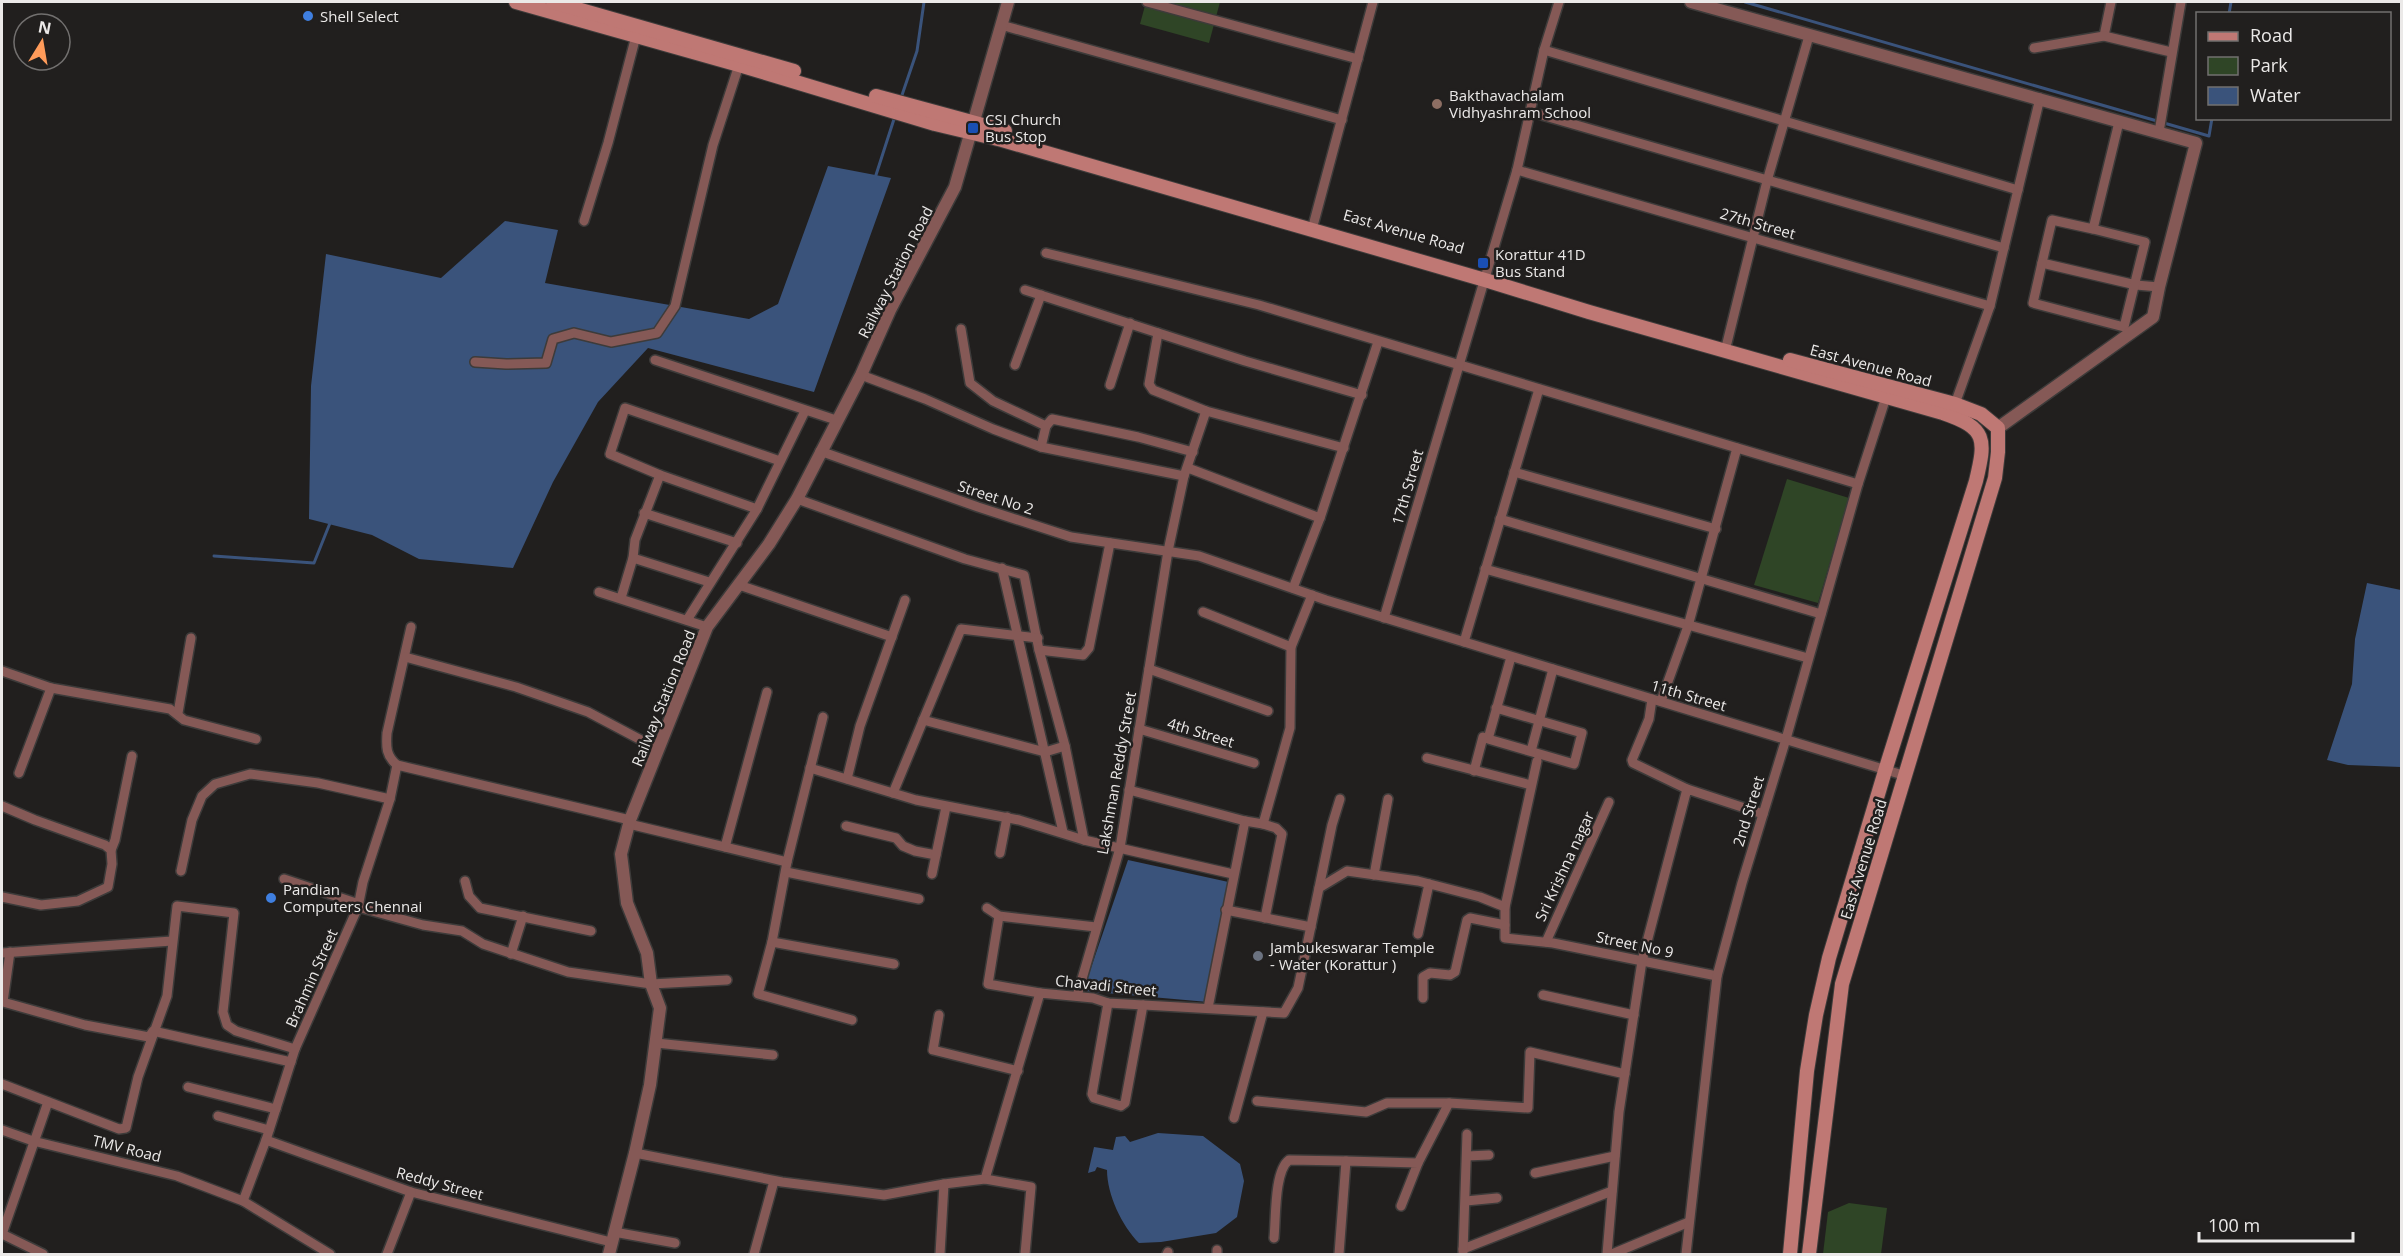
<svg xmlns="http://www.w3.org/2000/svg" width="2403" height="1256" font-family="'Open Sans',sans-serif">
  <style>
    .green { fill: #2f4526 }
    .water { fill: #3a537b }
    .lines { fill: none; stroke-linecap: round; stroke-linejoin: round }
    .stream { stroke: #3a537b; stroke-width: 3 }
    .minor-casing { stroke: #3d3b3a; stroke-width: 12 }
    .tertiary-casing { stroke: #3d3b3a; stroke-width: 15 }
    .secondary-casing { stroke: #3d3b3a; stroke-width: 16 }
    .minor { stroke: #855956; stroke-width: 9 }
    .tertiary { stroke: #855956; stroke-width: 12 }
    .secondary { stroke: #bf7874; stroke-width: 14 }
    .shop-dot { fill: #3f7fe0; stroke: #211f1e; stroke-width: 2 }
    .education-dot { fill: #8d6e63; stroke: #211f1e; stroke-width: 2 }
    .transit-dot { fill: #1a4fb4; stroke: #211f1e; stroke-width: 2 }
    .worship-dot { fill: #6b7280; stroke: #211f1e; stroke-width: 2 }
    .labels { text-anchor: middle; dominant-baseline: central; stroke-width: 5; stroke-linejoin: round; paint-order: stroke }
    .poi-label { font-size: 15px; fill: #ebe9e8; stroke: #211f1e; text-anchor: start }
    .street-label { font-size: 15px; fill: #ebe9e8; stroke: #211f1e }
  </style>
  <rect width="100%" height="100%" fill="#211f1e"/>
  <!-- green -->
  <g class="green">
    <path d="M 1146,2 L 1220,2 L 1209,43 L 1140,24 Z"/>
    <path d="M 1787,479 L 1849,498 L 1818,603 L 1754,585 Z"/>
    <path d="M 1849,1203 L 1887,1208 L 1881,1254 L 1823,1254 L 1828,1212 Z"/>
  </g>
  <!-- water -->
  <g class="water">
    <path d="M 828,166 L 891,178 L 814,392 L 648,348 L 598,402 L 553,482 L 513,568 L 419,559 L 372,535 L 309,519 L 311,386 L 326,254 L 441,278 L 505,221 L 558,230 L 545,283 L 749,319 L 778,304 Z"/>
    <path d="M 2367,583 L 2401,590 L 2401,767 L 2348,765 L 2327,760 L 2352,684 L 2355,639 Z"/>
    <path d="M 1128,860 L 1233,883 L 1208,1002 L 1083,991 Z"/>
    <path d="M 1158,1133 L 1203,1136 L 1240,1164 L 1244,1181 L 1237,1217 L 1216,1233 L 1161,1242 L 1139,1243 C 1122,1226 1107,1195 1107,1170 L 1097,1167 L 1095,1171 L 1088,1173 L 1094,1147 L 1113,1150 L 1116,1137 L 1125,1136 L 1130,1142 Z"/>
  </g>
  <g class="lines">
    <!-- stream -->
    <g class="stream">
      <path d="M 1745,2 L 2209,136 L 2212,118"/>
      <path d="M 2229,14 L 2231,2"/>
      <path d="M 901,98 L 917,51 L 924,2"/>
      <path d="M 875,178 L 895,116"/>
      <path d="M 214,556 L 314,563 L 330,523"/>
    </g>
    <!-- minor casing -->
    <g class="minor-casing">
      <g id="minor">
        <path d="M 1147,2 L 1358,59"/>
        <path d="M 1001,25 L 1342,120"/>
        <path d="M 2104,36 L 2111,2"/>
        <path d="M 2034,48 L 2104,36 L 2171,52"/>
        <path d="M 1544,50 L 2018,190"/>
        <path d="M 1531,112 L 2004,248"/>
        <path d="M 2119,122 L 2093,229 L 2052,220 L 2042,263 L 2136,285 L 2159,287"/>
        <path d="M 2159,132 L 2181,2"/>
        <path d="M 1517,170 L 1990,306"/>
        <path d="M 584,221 L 608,143 L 636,36"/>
        <path d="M 1314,222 L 1373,2"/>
        <path d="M 1046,253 L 1259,305 L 1858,484"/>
        <path d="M 2042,263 L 2033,303 L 2124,327 L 2145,242 L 2093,229"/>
        <path d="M 1025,290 L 1245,361 L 1362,395"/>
        <path d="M 961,329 L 970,383 L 993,401 L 1046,426"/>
        <path d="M 1158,333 L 1149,384 L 1153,390 L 1206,411 L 1344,448"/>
        <path d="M 1727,343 L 1767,181 L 1809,36"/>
        <path d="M 655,360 L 836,420"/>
        <path d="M 475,362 L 506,364 L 546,363 L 553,339 L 574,333 L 611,342 L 657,333 L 675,306 L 713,145 L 739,65"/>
        <path d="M 1015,365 L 1041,295"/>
        <path d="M 861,375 L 925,399 L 993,429 L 1041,447 L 1184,476"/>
        <path d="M 1110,385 L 1130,323"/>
        <path d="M 1955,404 L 1990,306 L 2040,98"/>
        <path d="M 1041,447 L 1046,426 L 1052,419 L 1138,437 L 1193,452"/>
        <path d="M 820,451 L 978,507 L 1071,537 L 1199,556 L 1326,600 L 1906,776"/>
        <path d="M 1188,468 L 1320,518"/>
        <path d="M 1514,472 L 1716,529"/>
        <path d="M 797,499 L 965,559 L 1024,575 L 1039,650 L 1065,746 L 1084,840 L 1233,874"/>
        <path d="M 757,509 L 660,475 L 610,454 L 625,408 L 780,461"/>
        <path d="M 644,513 L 737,543"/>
        <path d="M 1500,519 L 1821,614"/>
        <path d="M 633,558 L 709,582"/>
        <path d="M 1002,568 L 1063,832"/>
        <path d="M 1485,569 L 1808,658"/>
        <path d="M 739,585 L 892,637"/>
        <path d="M 1293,588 L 1320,518 L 1378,342"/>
        <path d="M 599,592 L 707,627"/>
        <path d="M 621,598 L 633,558 L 635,540 L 660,475"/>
        <path d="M 1203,612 L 1291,647"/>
        <path d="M 1384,618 L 1517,170 L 1544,50 L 1559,2"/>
        <path d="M 687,620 L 757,509 L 805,411"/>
        <path d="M 411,627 L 387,733 C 386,747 386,756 397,765 L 630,820"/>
        <path d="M 1464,642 L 1539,389"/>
        <path d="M 1039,650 L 1083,655 L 1089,648 L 1110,543"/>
        <path d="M 405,657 L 516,687 L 588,712 L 658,749"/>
        <path d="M 1149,669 L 1268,711"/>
        <path d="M 2,671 L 51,688 L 170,709 L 184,720 L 256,739"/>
        <path d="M 1652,699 L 1649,719 L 1632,760 L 1633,763 L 1687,789"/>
        <path d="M 1661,701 L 1688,626 L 1737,448"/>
        <path d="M 1496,708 L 1582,733 L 1574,764 L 1488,739 L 1511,657"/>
        <path d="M 178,713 L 191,638"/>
        <path d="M 923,720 L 1045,752 L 1065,746"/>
        <path d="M 1139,729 L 1254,763"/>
        <path d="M 1531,751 L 1553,669"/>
        <path d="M 1427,758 L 1531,785"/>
        <path d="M 1537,761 L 1505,907 L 1505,938 L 1553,943 L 1717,976"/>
        <path d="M 810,768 L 916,800 L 1019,820 L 1084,840"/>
        <path d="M 1474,771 L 1483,737"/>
        <path d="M 19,773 L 51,688"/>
        <path d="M 847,779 L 860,726 L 905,600"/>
        <path d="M 1129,790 L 1245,821 L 1263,824 L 1290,728 L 1291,647 L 1312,595"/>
        <path d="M 893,793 L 961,629 L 1038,638"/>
        <path d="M 2,806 L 35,820 L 105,845 L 111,850 L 112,864 L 108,887 L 78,901 L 41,905 L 2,897"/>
        <path d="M 629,824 L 787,862 L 823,717"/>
        <path d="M 1263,824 L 1276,828 L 1282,834 L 1265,918"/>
        <path d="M 846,826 L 896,838 L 903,846 L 915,851 L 936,855"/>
        <path d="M 725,847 L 767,692"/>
        <path d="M 111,850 L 115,840 L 132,756"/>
        <path d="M 1000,853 L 1007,817"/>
        <path d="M 787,862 L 772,942 L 758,994 L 852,1020"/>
        <path d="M 181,871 L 192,820 L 202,796 L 215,784 L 250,774 L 318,783 L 390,799"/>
        <path d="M 786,872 L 919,899"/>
        <path d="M 932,874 L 946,807"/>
        <path d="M 1374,875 L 1388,799"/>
        <path d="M 284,879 L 359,904"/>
        <path d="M 465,881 L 469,896 L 480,908 L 591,931"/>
        <path d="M 1319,888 L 1332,825 L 1340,799"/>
        <path d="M 358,907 L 423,925 L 462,931 L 483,944 L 568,972 L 651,984 L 727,980"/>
        <path d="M 987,908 L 999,916 L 1096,927"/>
        <path d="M 1226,910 L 1311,927"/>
        <path d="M 999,916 L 988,984 L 1040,993"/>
        <path d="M 1418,934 L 1429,884"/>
        <path d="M 772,942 L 894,964"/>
        <path d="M 1546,942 L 1609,802"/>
        <path d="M 10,952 L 3,1002 L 85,1025 L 149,1037 L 153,1031 L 291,1062"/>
        <path d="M 2,953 L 172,941"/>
        <path d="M 511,954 L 523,916"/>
        <path d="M 1543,995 L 1634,1015"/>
        <path d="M 1077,996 L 1120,848 L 1168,551 L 1184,476 L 1206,411"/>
        <path d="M 1423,998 L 1423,977 L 1430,973 L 1450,975 L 1455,972 L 1467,920 L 1470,918 L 1505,925"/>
        <path d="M 1108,1003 L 1092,1094 L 1094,1098 L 1121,1106 L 1125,1103 L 1143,1005"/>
        <path d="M 1208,1008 L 1245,821"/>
        <path d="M 939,1015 L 933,1050 L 1018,1071"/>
        <path d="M 656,1043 L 773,1055"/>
        <path d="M 2,1084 L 119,1129 L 126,1128 L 138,1077 L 167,996 L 177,906 L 234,913 L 223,1012 L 227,1025 L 236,1031 L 295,1049"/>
        <path d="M 188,1087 L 276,1109"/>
        <path d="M 1257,1101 L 1366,1112 L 1387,1103 L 1449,1103"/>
        <path d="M 218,1116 L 269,1130"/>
        <path d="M 1234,1118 L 1263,1012"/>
        <path d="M 2,1130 L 33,1141 L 177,1176 L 243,1201 L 330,1254"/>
        <path d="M 266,1140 L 411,1192 L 611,1242"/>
        <path d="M 635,1153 L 782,1182 L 884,1195 L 944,1184 L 985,1179 L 1040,993 L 1093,998 L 1108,1003 L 1284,1013 L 1298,988 L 1319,888 L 1347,871 L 1418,881 L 1480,897 L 1505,907"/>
        <path d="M 1467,1156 L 1489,1155"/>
        <path d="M 1418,1163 L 1449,1103 L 1528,1108 L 1530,1052 L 1625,1074"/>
        <path d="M 1535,1173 L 1615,1156"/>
        <path d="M 985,1179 L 1031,1187 L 1025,1254"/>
        <path d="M 243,1201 L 266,1140 L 295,1049 L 358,907 L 363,882 L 390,799 L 397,765"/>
        <path d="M 1466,1201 L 1497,1198"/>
        <path d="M 614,1232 L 675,1243"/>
        <path d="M 2,1234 L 48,1102"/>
        <path d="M 2,1234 L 43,1254"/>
        <path d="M 1274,1238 C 1276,1219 1274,1171 1289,1160 L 1346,1161"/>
        <path d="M 1463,1249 L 1612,1191"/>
        <path d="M 1463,1252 L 1467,1134"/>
        <path d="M 387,1254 L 411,1192"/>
        <path d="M 754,1254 L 774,1181"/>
        <path d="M 940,1254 L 944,1184"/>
        <path d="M 1167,1254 L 1168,1252"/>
        <path d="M 1217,1254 L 1217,1250"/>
        <path d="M 1339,1254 L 1346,1161 L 1418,1163 L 1401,1206"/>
        <path d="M 1607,1254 L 1619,1112 L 1642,961 L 1687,789 L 1763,814"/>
        <path d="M 1612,1254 L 1689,1222"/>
        <path d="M 1686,1254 L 1717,976 L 1742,883 L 1786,739 L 1858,484 L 1888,391"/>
      </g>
    </g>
    <!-- tertiary casing -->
    <g class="tertiary-casing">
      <g id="tertiary">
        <path d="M 1691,2 L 2196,143 L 2159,287 L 2153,317 L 1998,428"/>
        <path d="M 609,1254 L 635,1153 L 650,1085 L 660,1008 L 651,984 L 647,953 L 627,903 L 621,854 L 630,820 L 707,627 L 769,544 L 797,499 L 861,375 L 890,310 L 955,187 L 1008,2"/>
      </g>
    </g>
    <!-- secondary casing -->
    <g class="secondary-casing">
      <g id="secondary">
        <path d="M 516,2 L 739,65 L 935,124 L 1002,140 L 1485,280 L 1589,312 L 1943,413 C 1987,428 1986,439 1976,481 L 1885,771 L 1829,958 L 1816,1015 L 1807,1071 L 1790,1254"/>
        <path d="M 553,2 L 794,71"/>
        <path d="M 876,96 L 1005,131"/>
        <path d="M 1790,360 L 1955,404 L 1981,414 L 1998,428 L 1998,452 L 1995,478 L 1842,984 L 1809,1254"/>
      </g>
    </g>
    <!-- minor -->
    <use href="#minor" class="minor"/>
    <!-- tertiary -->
    <use href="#tertiary" class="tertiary"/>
    <!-- secondary -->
    <use href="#secondary" class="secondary"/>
  </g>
  <!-- markers -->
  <g class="shop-dot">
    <circle cx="308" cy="16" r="6"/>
    <circle cx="271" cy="898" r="6"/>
  </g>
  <circle class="education-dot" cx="1437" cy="104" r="6"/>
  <g class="transit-dot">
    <rect x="967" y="122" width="12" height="12" rx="3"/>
    <rect x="1477" y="257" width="12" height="12" rx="3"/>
  </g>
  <circle class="worship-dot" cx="1258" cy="956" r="6"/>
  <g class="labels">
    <!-- poi labels -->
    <g class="poi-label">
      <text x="320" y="16">Shell Select</text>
      <text x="1449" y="95">Bakthavachalam<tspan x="1449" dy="17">Vidhyashram School</tspan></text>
      <text x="985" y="119">CSI Church<tspan x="985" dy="17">Bus Stop</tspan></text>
      <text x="1495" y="254">Korattur 41D<tspan x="1495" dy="17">Bus Stand</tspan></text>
      <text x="283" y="889">Pandian<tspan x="283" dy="17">Computers Chennai</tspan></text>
      <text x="1270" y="947">Jambukeswarar Temple<tspan x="1270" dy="17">- Water (Korattur )</tspan></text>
    </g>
    <!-- street labels -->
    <g class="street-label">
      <text transform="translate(1758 223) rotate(16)">27th Street</text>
      <text transform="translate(1404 231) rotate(16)">East Avenue Road</text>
      <text transform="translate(895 272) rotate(-63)">Railway Station Road</text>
      <text transform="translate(1871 365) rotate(15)">East Avenue Road</text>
      <text transform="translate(1407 487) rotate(-74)">17th Street</text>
      <text transform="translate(996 497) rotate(18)">Street No 2</text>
      <text transform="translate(1689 695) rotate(16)">11th Street</text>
      <text transform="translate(663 698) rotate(-68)">Railway Station Road</text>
      <text transform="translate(1201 732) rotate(17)">4th Street</text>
      <text transform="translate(1116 773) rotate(-80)">Lakshman Reddy Street</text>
      <text transform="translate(1748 811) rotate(-73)">2nd Street</text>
      <text transform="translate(1863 859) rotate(-73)">East Avenue Road</text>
      <text transform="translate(1564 866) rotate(-65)">Sri Krishna nagar</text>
      <text transform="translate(1635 944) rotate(12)">Street No 9</text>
      <text transform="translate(311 978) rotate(-66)">Brahmin Street</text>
      <text transform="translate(1106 985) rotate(6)">Chavadi Street</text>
      <text transform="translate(127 1148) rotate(14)">TMV Road</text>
      <text transform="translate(440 1183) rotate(15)">Reddy Street</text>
    </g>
  </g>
  <!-- border -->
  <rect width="2403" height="1256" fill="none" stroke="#ebe9e8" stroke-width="6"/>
  <!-- legend -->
  <rect x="2196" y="12" width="195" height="108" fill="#211f1e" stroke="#72706f" stroke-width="1.5"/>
  <rect x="2208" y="32" width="30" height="9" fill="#bf7874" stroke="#72706f" stroke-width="1.5"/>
  <text x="2250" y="42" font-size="18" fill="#ebe9e8">Road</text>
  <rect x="2208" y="57" width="30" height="18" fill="#2f4526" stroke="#72706f" stroke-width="1.5"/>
  <text x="2250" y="72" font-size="18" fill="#ebe9e8">Park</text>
  <rect x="2208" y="87" width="30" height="18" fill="#3a537b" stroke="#72706f" stroke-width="1.5"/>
  <text x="2250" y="102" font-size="18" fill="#ebe9e8">Water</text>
  <!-- north arrow -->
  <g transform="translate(42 42) rotate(11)"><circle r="28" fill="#211f1e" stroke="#72706f" stroke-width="1.5"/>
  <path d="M0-4.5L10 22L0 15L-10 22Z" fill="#ff9b5a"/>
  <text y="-9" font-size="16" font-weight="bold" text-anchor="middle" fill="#ebe9e8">N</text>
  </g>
  <!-- scale -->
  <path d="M2199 1232v9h154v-9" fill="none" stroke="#ebe9e8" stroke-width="3"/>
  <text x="2208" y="1232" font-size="18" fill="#ebe9e8" stroke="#211f1e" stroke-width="4.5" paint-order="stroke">100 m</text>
</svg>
